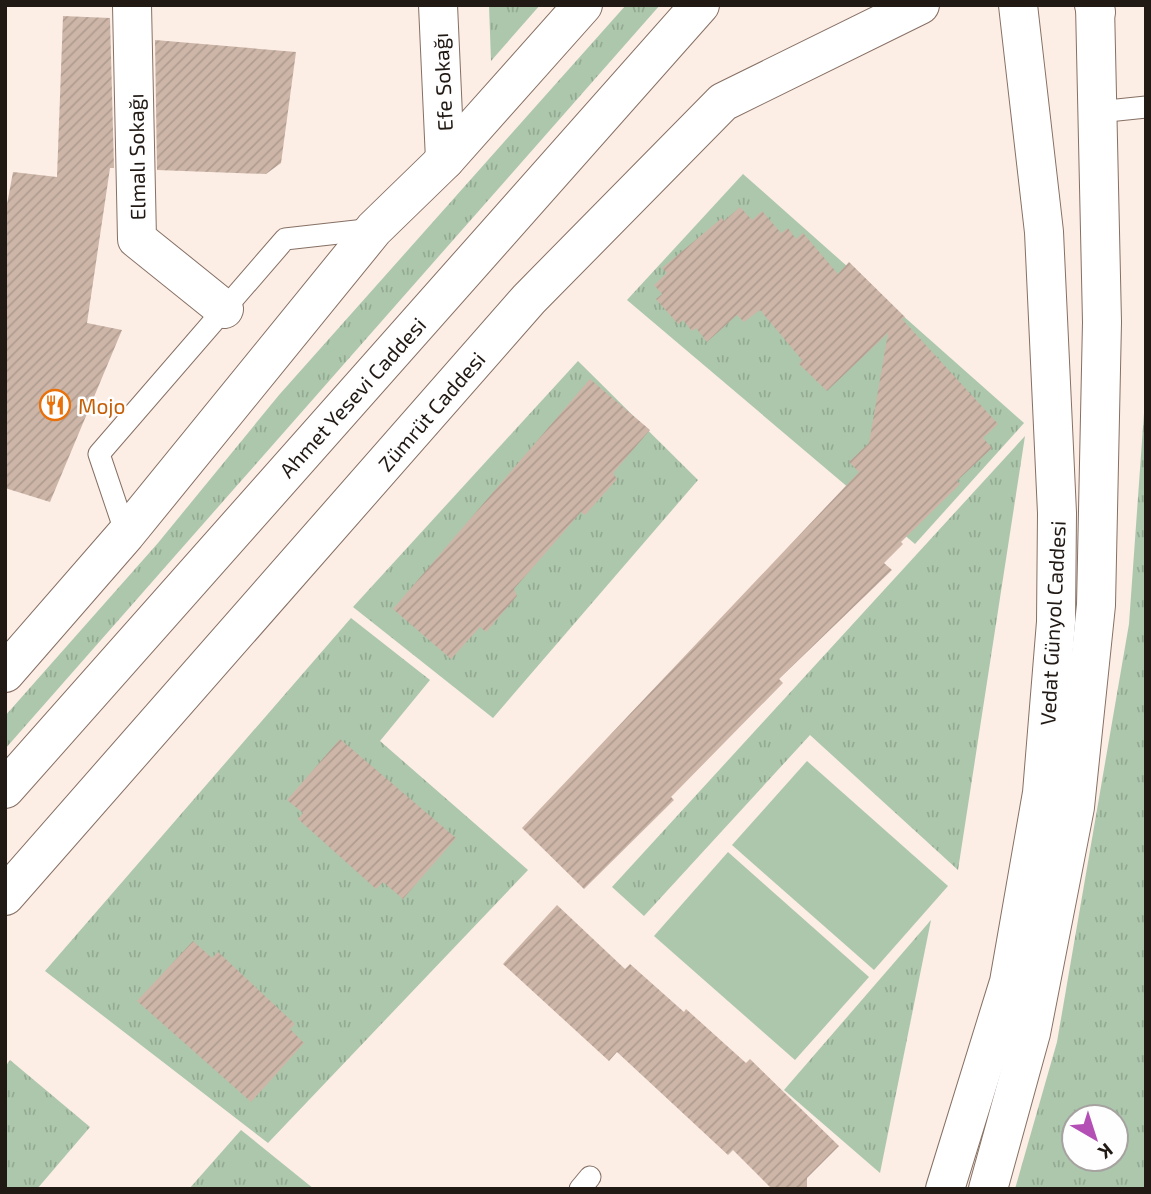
<svg xmlns="http://www.w3.org/2000/svg" width="1151" height="1194" font-family="'Exo 2',sans-serif">
  <style>
    .grass { fill: url(#grass-tufts); fill-rule: evenodd }
    .pitch { fill: #acc7ac }
    .building { fill: url(#building-hatch) }
    .lines { fill: none; stroke-linecap: round; stroke-linejoin: round }
    .lane-casing { stroke: #867064; stroke-width: 23 }
    .street-casing { stroke: #867064; stroke-width: 40 }
    .secondary-casing { stroke: #867064; stroke-width: 40 }
    .primary-casing { stroke: #867064; stroke-width: 40 }
    .lane { stroke: #fff; stroke-width: 21 }
    .street { stroke: #fff; stroke-width: 38 }
    .secondary { stroke: #fff; stroke-width: 38 }
    .primary { stroke: #fff; stroke-width: 38 }
    .labels { text-anchor: middle; dominant-baseline: central; stroke-width: 5; stroke-linejoin: round; paint-order: stroke }
    .street-label { font-size: 21px; fill: #211914; stroke: #fefefe }
    .food-label { font-size: 21px; fill: #c56008; stroke: #fefefe; text-anchor: start }
  </style>
  <defs>
    <pattern id="grass-tufts" width="24" height="20" patternUnits="userSpaceOnUse" patternTransform="scale(1.75)"><rect width="24" height="20" fill="#acc7ac"/><path d="M3 7l-1-3M5 7V3M7 7l1-3M15 17l-1-3M17 17v-4M19 17l1-3" fill="none" stroke="#94aa93"/></pattern>
    <pattern id="building-hatch" width="6" height="6" patternUnits="userSpaceOnUse" patternTransform="scale(1.75)"><rect width="6" height="6" fill="#cdb6a8"/><path d="M-1 1l2-2M0 6l6-6M5 7l2-2" fill="none" stroke="#b09c90"/></pattern>
  </defs>
  <rect width="100%" height="100%" fill="#fcede5"/>
  <!-- grass -->
  <g class="grass">
    <path d="M 489,5 L 540,5 L 491,61 Z"/>
    <path d="M 626,5 L 660,5 L 5,749 L 5,716 L 158,543 L 279,395 Z"/>
    <path d="M 743,174 L 1024,423 L 915,544 L 627,300 Z"/>
    <path d="M 578,361 L 698,480 L 493,718 L 353,607 Z"/>
    <path d="M 1146,385 L 1146,1189 L 1015,1189 L 1057,1042 L 1129,624 ZM 1116,1117 L 1116,1159 L 1074,1159 L 1074,1117 Z"/>
    <path d="M 1025,436 L 958,870 L 810,735 L 644,916 L 612,887 Z"/>
    <path d="M 351,618 L 430,680 L 380,741 L 528,870 L 268,1143 L 45,971 Z"/>
    <path d="M 931,920 L 880,1173 L 784,1090 Z"/>
    <path d="M 10,1060 L 90,1127 L 37,1189 L 5,1189 L 5,1067 Z"/>
    <path d="M 241,1130 L 314,1189 L 189,1189 Z"/>
  </g>
  <!-- pitch -->
  <g class="pitch">
    <path d="M 807,761 L 948,886 L 874,970 L 732,845 Z"/>
    <path d="M 728,852 L 869,977 L 795,1060 L 654,936 Z"/>
  </g>
  <!-- building -->
  <g class="building">
    <path d="M 63,16 L 110,18 L 114,168 L 110,168 L 87,323 L 122,330 L 50,502 L 5,488 L 5,215 L 13,172 L 57,177 Z"/>
    <path d="M 155,40 L 296,52 L 281,163 L 266,174 L 157,170 Z"/>
    <path d="M 740,207 L 752,220 L 762,211 L 781,233 L 788,228 L 796,239 L 803,233 L 838,274 L 849,262 L 905,317 L 902,319 L 998,424 L 983,438 L 992,448 L 957,481 L 960,484 L 901,542 L 903,544 L 884,563 L 892,570 L 779,679 L 783,683 L 671,797 L 674,800 L 584,889 L 522,828 L 859,472 L 849,462 L 869,443 L 888,333 L 827,391 L 799,364 L 802,360 L 760,310 L 744,322 L 737,315 L 707,342 L 696,328 L 692,331 L 683,320 L 678,324 L 656,299 L 662,294 L 654,285 L 667,273 L 662,268 L 722,218 L 724,221 Z"/>
    <path d="M 590,379 L 650,430 L 613,473 L 617,479 L 585,515 L 581,512 L 514,589 L 517,596 L 486,632 L 480,627 L 451,659 L 393,609 Z"/>
    <path d="M 340,739 L 456,838 L 403,899 L 383,882 L 376,889 L 298,819 L 303,813 L 287,800 Z"/>
    <path d="M 557,905 L 625,969 L 630,964 L 684,1012 L 686,1009 L 746,1063 L 750,1059 L 839,1146 L 807,1178 L 807,1189 L 772,1189 L 733,1150 L 728,1155 L 617,1052 L 609,1061 L 503,964 Z"/>
    <path d="M 193,941 L 212,958 L 218,952 L 295,1024 L 290,1029 L 304,1043 L 251,1102 L 137,1001 Z"/>
  </g>
  <g class="lines">
    <!-- lane casing -->
    <g class="lane-casing">
      <g id="lane">
        <path d="M 1098,112 L 1146,107"/>
        <path d="M 126,534 L 99,454 L 285,239 L 374,229"/>
        <path d="M 580,1189 L 590,1177"/>
      </g>
    </g>
    <!-- street casing -->
    <g class="street-casing">
      <g id="street">
        <path d="M 132,5 L 137,239 L 224,309"/>
        <path d="M 438,5 L 445,160"/>
        <path d="M 5,896 L 529,299 L 723,102 L 920,5"/>
      </g>
    </g>
    <!-- secondary casing -->
    <g class="secondary-casing">
      <g id="secondary">
        <path d="M 945,1189 L 1009,982 L 1042,793 L 1056,622 L 1057,513 L 1044,232 L 1018,5"/>
        <path d="M 988,1189 L 1031,1033 L 1075,807 L 1096,605 L 1102,322 L 1095,5"/>
      </g>
    </g>
    <!-- primary casing -->
    <g class="primary-casing">
      <g id="primary">
        <path d="M 1094,5 L 1096,12"/>
        <path d="M 5,673 L 126,534 L 374,229 L 445,160 L 583,5"/>
        <path d="M 5,789 L 700,5"/>
      </g>
    </g>
    <!-- lane -->
    <use href="#lane" class="lane"/>
    <!-- street -->
    <use href="#street" class="street"/>
    <!-- secondary -->
    <use href="#secondary" class="secondary"/>
    <!-- primary -->
    <use href="#primary" class="primary"/>
  </g>
  <!-- icons -->
  <defs>
    <g id="restaurant-ring" transform="scale(1.575)"><circle r="9.5" fill="#fefefe" stroke="#e8710a" stroke-width="1.5"/><path d="M-5-6h1v4h1v-4h1v4h1v-4h1v5L-1.5 .5V6h-2V.5L-5-1ZM5-6V6H3V1.5H1.5Q1.5-4 5-6Z" fill="#e8710a"/></g>
  </defs>
  <g fill-rule="evenodd">
    <use href="#restaurant-ring" x="55" y="405"/>
  </g>
  <g class="labels">
    <!-- street labels -->
    <g class="street-label">
      <text transform="translate(442 82) rotate(-93)">Efe Sokağı</text>
      <text transform="translate(136 157) rotate(-91)">Elmalı Sokağı</text>
      <text transform="translate(352 397) rotate(-48)">Ahmet Yesevi Caddesi</text>
      <text transform="translate(431 411) rotate(-49)">Zümrüt Caddesi</text>
      <text transform="translate(1052 623) rotate(-87)">Vedat Günyol Caddesi</text>
    </g>
    <!-- food labels -->
    <g class="food-label">
      <text x="78" y="405">Mojo</text>
    </g>
  </g>
  <!-- border -->
  <rect width="1151" height="1194" fill="none" stroke="#211914" stroke-width="14"/>
  <!-- north arrow -->
  <g transform="translate(1095 1138) rotate(141)"><circle r="33" fill="#fefefe" stroke="#a6a2a0" stroke-width="2"/>
  <path d="M0-5L12 26L0 18L-12 26Z" fill="#b450b5"/>
  <text y="-10" font-size="19" font-weight="bold" text-anchor="middle" fill="#211914">K</text>
  </g>
</svg>
